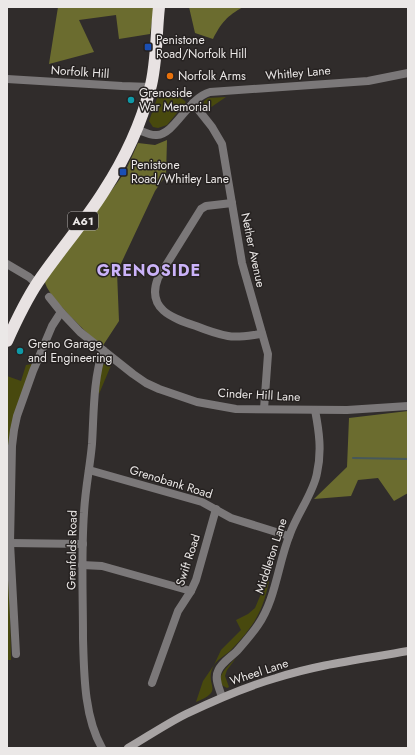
<svg xmlns="http://www.w3.org/2000/svg" width="415" height="755" font-family="Jost,sans-serif">
  <style>
    .green { fill: #48490e }
    .forest { fill: #6b6c2f }
    .lines { fill: none; stroke-linecap: round; stroke-linejoin: round }
    .stream { stroke: #47585a; stroke-width: 2 }
    .street { stroke: #7b7879; stroke-width: 8 }
    .secondary { stroke: #a7a3a3; stroke-width: 8 }
    .highway { stroke: #e8e2e2; stroke-width: 12 }
    .transit-dot { fill: #1a4fb4; stroke: #262221; stroke-width: 1.5 }
    .food-dot { fill: #e8710a; stroke: #262221; stroke-width: 1.5 }
    .culture-dot { fill: #0f9aa8; stroke: #262221; stroke-width: 1.5 }
    .labels { text-anchor: middle; dominant-baseline: central; stroke-width: 3; stroke-linejoin: round; paint-order: stroke }
    .shield { fill: #262221; stroke: #b0adac; stroke-width: 1 }
    .shield-label { font-size: 11px; font-weight: bold; fill: #ebe8e7 }
    .poi-label { font-size: 12px; fill: #ebe8e7; stroke: #262221; text-anchor: start }
    .street-label { font-size: 12px; fill: #ebe8e7; stroke: #262221 }
    .district-label { font-size: 16px; font-weight: bold; letter-spacing: 1px; fill: #cbb3f9; stroke: #262221 }
  </style>
  <rect width="100%" height="100%" fill="#302c2b"/>
  <!-- green -->
  <g class="green">
    <path d="M 159,93 L 180,97 L 186,102 L 167,125 L 158,128 L 153,127 L 149,121 Z"/>
    <path d="M 226,97 L 207,110 L 203,106 L 204,101 L 208,98 Z"/>
    <path d="M 107,362 L 112,363 L 99,394 C 99,385 97,367 107,362 Z"/>
    <path d="M 32,364 L 14,417 L 7,482 L 11,660 L 7,660 L 7,376 L 21,381 L 26,365 Z"/>
    <path d="M 269,581 C 263,612 253,627 231,650 C 226,655 216,660 213,667 C 204,686 226,690 196,702 L 203,681 L 214,665 L 221,650 L 241,630 L 236,620 L 248,614 L 255,608 L 266,582 Z"/>
    <path d="M 236,658 L 227,670 L 225,676 L 229,687 L 227,688 C 210,681 229,665 236,658 Z"/>
  </g>
  <!-- forest -->
  <g class="forest">
    <path d="M 58,7 L 154,7 L 150,34 L 119,39 L 116,15 L 79,20 L 94,52 L 49,64 Z"/>
    <path d="M 189,7 L 243,7 C 227,16 221,23 213,39 L 195,33 Z"/>
    <path d="M 167,140 L 166,175 L 155,191 L 117,272 L 119,321 L 102,347 C 91,336 45,295 45,281 L 125,172 L 138,143 L 155,145 Z"/>
    <path d="M 408,411 L 408,493 L 394,501 L 378,478 L 358,480 L 351,496 L 314,499 L 347,467 L 349,418 Z"/>
  </g>
  <g class="lines">
    <!-- stream -->
    <path class="stream" d="M 353,458 L 408,459"/>
    <!-- street -->
    <g class="street">
      <path d="M 7,79 L 122,86 L 151,87"/>
      <path d="M 193,103 L 212,127 L 222,144 L 242,263 L 268,354 L 264,409"/>
      <path d="M 136,129 C 142,131 150,136 157,135 C 175,134 188,98 210,92 L 368,81 L 408,73"/>
      <path d="M 232,203 L 206,206 L 201,209 L 158,278 C 146,309 172,318 196,326 C 206,330 217,334 228,336 C 239,338 252,335 262,334"/>
      <path d="M 7,264 L 29,277 L 37,284"/>
      <path d="M 49,297 L 61,312 L 80,332 L 133,374 L 146,383 L 159,389 L 197,402 L 236,409 L 347,410 L 408,406"/>
      <path d="M 89,470 L 202,502 L 231,518 L 289,536"/>
      <path d="M 10,543 L 83,544"/>
      <path d="M 82,565 L 102,566 L 191,591"/>
      <path d="M 16,654 L 10,543 L 12,446 L 14,430 L 17,416 L 33,371 L 52,326 L 61,312"/>
      <path d="M 152,683 L 178,611 L 191,591 L 196,580 L 216,509"/>
      <path d="M 222,697 C 220,690 214,679 218,671 C 221,663 231,657 237,651 C 244,643 252,634 258,625 C 276,599 278,563 290,534 C 297,514 314,492 317,473 C 322,451 319,431 315,410"/>
      <path d="M 102,748 C 84,717 84,673 83,638 C 83,596 81,555 84,513 C 85,490 90,467 92,444 C 94,412 93,381 103,350"/>
    </g>
    <!-- secondary -->
    <path class="secondary" d="M 128,748 C 147,737 166,724 186,714 C 215,700 245,687 276,678 C 319,664 364,659 408,651"/>
    <!-- highway -->
    <path class="highway" d="M 7,341 C 16,321 26,300 38,282 C 59,251 84,223 104,191 C 124,160 141,124 150,89 C 157,64 156,33 159,7"/>
  </g>
  <!-- markers -->
  <g class="transit-dot">
    <rect x="144" y="43" width="8" height="8" rx="2"/>
    <rect x="119" y="168" width="8" height="8" rx="2"/>
  </g>
  <circle class="food-dot" cx="170" cy="76" r="4"/>
  <g class="culture-dot">
    <circle cx="131" cy="100" r="4"/>
    <circle cx="20" cy="351" r="4"/>
  </g>
  <g class="labels">
    <!-- shield labels -->
    <rect class="shield" x="68" y="212" width="30" height="18" rx="3"/>
    <g class="shield-label">
      <text x="83" y="221">A61</text>
    </g>
    <!-- poi labels -->
    <g class="poi-label">
      <text x="156" y="40">Penistone<tspan x="156" dy="14">Road/Norfolk Hill</tspan></text>
      <text x="178" y="76">Norfolk Arms</text>
      <text x="139" y="93">Grenoside<tspan x="139" dy="14">War Memorial</tspan></text>
      <text x="131" y="165">Penistone<tspan x="131" dy="14">Road/Whitley Lane</tspan></text>
      <text x="28" y="344">Greno Garage<tspan x="28" dy="14">and Engineering</tspan></text>
    </g>
    <!-- street labels -->
    <g class="street-label">
      <text transform="translate(80 72) rotate(4)">Norfolk Hill</text>
      <text transform="translate(298 73) rotate(-5)">Whitley Lane</text>
      <text transform="translate(253 250) rotate(78)">Nether Avenue</text>
      <text transform="translate(259 395) rotate(3)">Cinder Hill Lane</text>
      <text transform="translate(171 482) rotate(17)">Grenobank Road</text>
      <text transform="translate(72 550) rotate(-89)">Grenfolds Road</text>
      <text transform="translate(271 556) rotate(-72)">Middleton Lane</text>
      <text transform="translate(188 560) rotate(-72)">Swift Road</text>
      <text transform="translate(259 672) rotate(-18)">Wheel Lane</text>
    </g>
    <!-- district labels -->
    <g class="district-label">
      <text x="149" y="270">GRENOSIDE</text>
    </g>
  </g>
  <!-- border -->
  <rect width="415" height="755" fill="none" stroke="#ebe8e7" stroke-width="16"/>
</svg>
